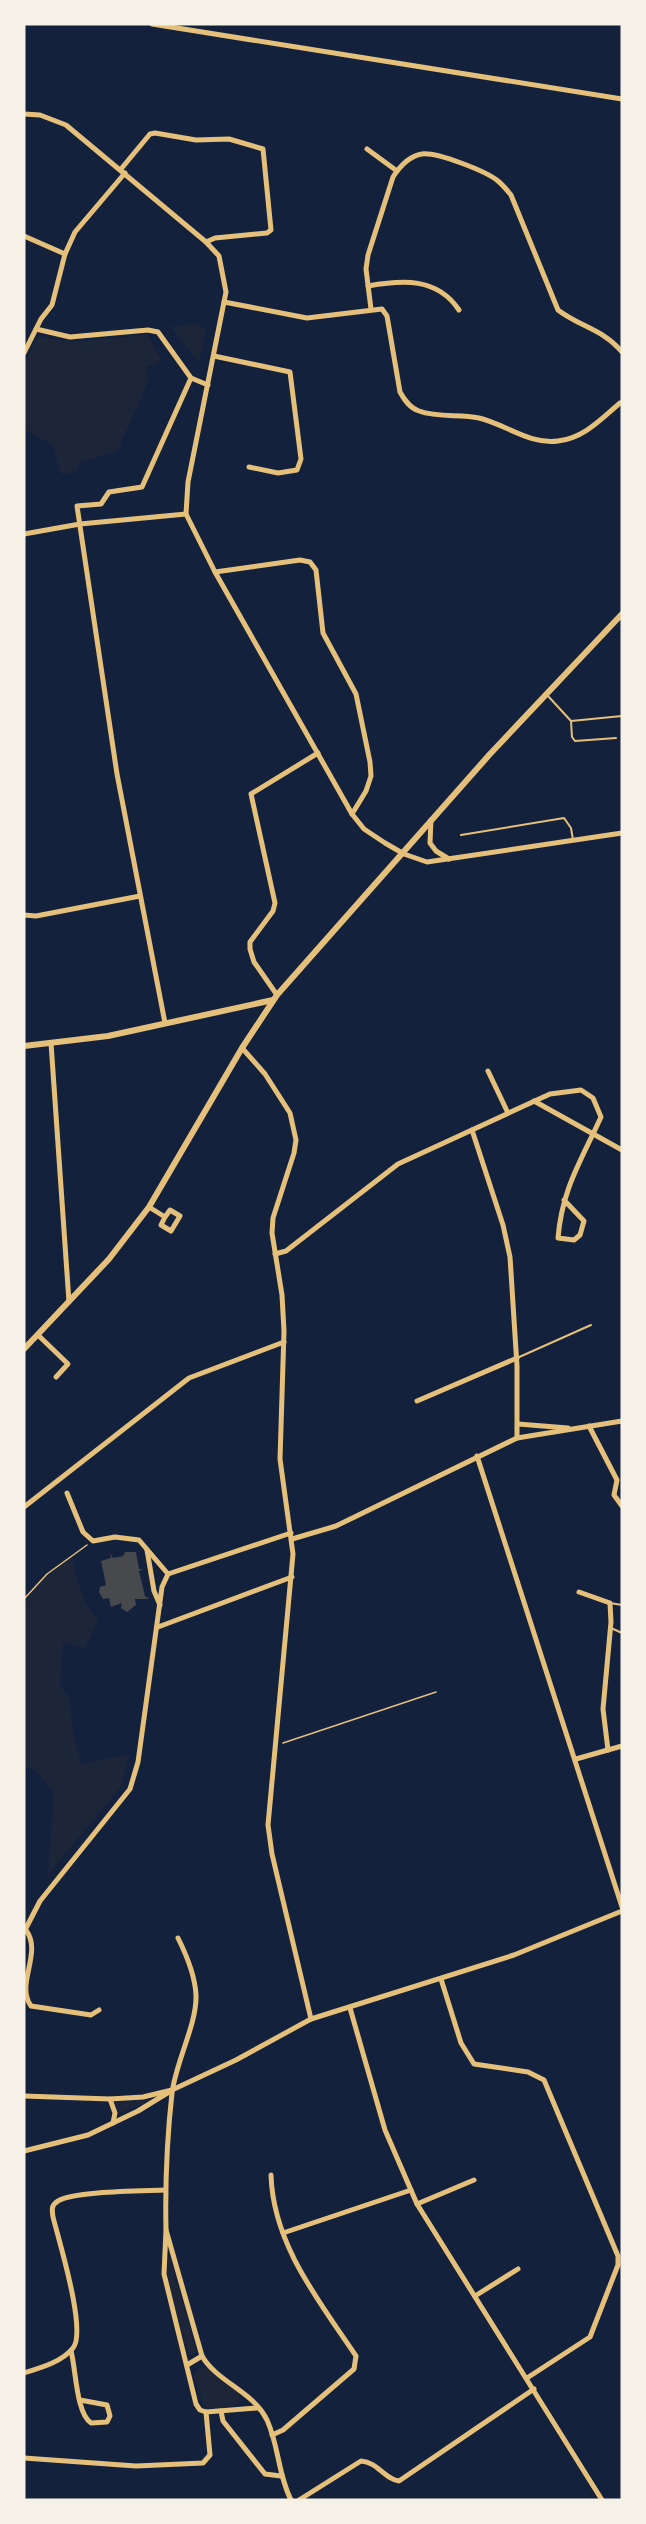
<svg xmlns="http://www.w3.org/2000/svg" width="646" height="2524" font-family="Poppins,sans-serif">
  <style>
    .green { fill: #1d2539 }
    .building { fill: #48494c }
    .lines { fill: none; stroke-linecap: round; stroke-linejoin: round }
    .path { stroke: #e5c07b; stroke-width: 1.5 }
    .service { stroke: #e5c07b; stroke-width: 2 }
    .minor { stroke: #e5c07b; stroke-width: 5 }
    .tertiary { stroke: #e5c07b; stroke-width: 6 }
  </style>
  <rect width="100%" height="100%" fill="#14213d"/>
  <!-- green -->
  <g class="green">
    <path d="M 197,323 L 206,331 L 199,363 L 171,327 Z"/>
    <path d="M 147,335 L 162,360 L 145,368 L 149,380 L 117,452 L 81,462 L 76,472 L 61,474 L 53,445 L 24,430 L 24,364 L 38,336 L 72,342 Z"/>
    <path d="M 72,1555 C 76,1578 81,1602 98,1619 L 85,1649 L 63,1642 L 60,1686 L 69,1697 L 74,1738 L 81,1764 L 129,1754 L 121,1787 L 48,1874 L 54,1792 L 35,1770 L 24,1768 L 24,1604 L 34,1587 Z"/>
    <path d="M 147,2100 L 147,2102 L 118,2114 L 116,2102 Z"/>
    <path d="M 169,2256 L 196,2350 L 193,2356 L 189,2354 C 184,2337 160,2267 169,2256 Z"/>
    <path d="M 198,2368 L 206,2368 L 239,2393 L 239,2403 C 231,2408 213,2410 204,2406 L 194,2377 Z"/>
  </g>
  <!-- building -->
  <path class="building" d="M 125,1552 L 136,1552 L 139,1569 L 144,1569 L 139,1571 L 145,1596 L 149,1599 L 135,1599 L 136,1605 L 127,1612 L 121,1608 L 122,1603 L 111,1607 L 109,1598 L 103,1599 L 99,1592 L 100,1587 L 106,1585 L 101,1561 L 111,1558 L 110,1553 L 113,1558 L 123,1556 Z"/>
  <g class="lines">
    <!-- path -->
    <g class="path">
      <path d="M 24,1599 L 47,1574 L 87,1545"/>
      <path d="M 283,1743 L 436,1692"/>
    </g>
    <!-- service -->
    <g class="service">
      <path d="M 548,696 L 571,721 L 572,737 L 575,741 L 616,738"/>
      <path d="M 571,721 L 622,716"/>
      <path d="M 461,835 L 564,818 L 571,828 L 573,840"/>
      <path d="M 517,1358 L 591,1325"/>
      <path d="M 610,1603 L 622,1605"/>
      <path d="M 611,1628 L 622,1633"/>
    </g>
    <!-- minor -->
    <g class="minor">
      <path d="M 152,24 L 622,99"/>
      <path d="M 24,114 L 40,115 L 66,125 L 206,242 L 219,256 L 226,292 L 188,482 L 186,514 L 215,572 L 352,814 L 364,829 L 385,843 L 404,854 L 427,862 L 622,833"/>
      <path d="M 367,149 L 397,171"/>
      <path d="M 121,169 L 150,134 L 155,133 L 196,140 L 229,139 L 263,149 L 271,230 L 267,233 L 215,238 L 206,242"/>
      <path d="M 24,236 L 65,254"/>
      <path d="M 368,286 C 402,280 437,277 459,310"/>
      <path d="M 224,302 L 307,318 L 382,309 L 387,316 L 400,392 C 405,401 410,408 419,411 C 438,418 459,414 479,418 C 505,424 530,445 558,441 C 584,438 601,419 620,403"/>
      <path d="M 371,309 L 366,269 L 368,255 L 393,177 C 400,166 409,156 422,154 C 437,152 486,171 498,181 C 503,185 507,190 511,195 L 558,310 C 580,327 603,329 622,352"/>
      <path d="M 36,329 L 70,337 L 148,330 L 158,332 L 191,378 L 208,385"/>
      <path d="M 24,353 L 41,319 L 52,305 L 65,254 L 75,232 L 125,173"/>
      <path d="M 214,356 L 290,372 L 301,459 L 297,470 L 278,473 L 249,467"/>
      <path d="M 24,534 L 80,524 L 186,514"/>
      <path d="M 215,572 L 300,560 L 310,562 L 316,570 L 323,633 L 356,694 L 370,762 L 371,776 L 366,791 L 352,814"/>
      <path d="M 431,820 L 430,843 L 436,851 L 449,859"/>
      <path d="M 24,915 L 36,916 L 140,896"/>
      <path d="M 277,995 L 254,962 L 250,949 L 250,942 L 273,911 L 275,903 L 251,794 L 318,753"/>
      <path d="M 165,1023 L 117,774 L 77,506 L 101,504 L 109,492 L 142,487 L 191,378"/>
      <path d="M 51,1043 L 69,1302"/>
      <path d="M 242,1048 L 265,1074 L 290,1113 L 296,1140 L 294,1153 L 273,1218 L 272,1233 L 282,1295 L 284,1331 L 280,1459 L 293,1554 L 268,1825 L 272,1854 L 311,2019"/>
      <path d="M 488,1071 L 508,1113"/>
      <path d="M 534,1101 L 622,1150"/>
      <path d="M 472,1130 L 503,1225 L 510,1257 L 517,1366 L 517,1438"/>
      <path d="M 149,1207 L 165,1217 L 161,1225 L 171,1231 L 180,1216 L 170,1210 L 165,1217"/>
      <path d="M 275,1254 L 286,1251 L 398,1164 L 550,1094 L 581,1090 L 593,1098 L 601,1117 C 581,1161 562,1189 558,1238 L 574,1240 L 580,1235 L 584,1221 L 564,1200"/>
      <path d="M 38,1335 L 68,1364 L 56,1377"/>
      <path d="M 417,1401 L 517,1358"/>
      <path d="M 518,1424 L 568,1428"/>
      <path d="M 589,1426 L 617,1480 L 614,1495 L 622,1506"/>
      <path d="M 477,1456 L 622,1907"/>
      <path d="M 67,1493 L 83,1532 L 93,1541 L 115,1537 L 139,1540 L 168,1574"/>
      <path d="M 24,1507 L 189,1378 L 284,1342"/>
      <path d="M 292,1539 L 336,1526 L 517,1438 L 622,1421"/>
      <path d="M 147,1550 L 154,1591 L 160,1605"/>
      <path d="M 168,1574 L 291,1533"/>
      <path d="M 579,1592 L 610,1603 L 611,1622 L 603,1709 L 608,1750"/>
      <path d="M 158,1627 L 292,1577"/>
      <path d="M 576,1759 L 622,1746"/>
      <path d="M 26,1930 C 43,1953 15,1984 31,2006 L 91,2015 L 99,2010"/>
      <path d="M 24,1932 L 40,1901 L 130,1789 L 138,1762 L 162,1587 L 168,1574"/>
      <path d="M 441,1979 L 461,2043 L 474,2064 L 528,2072 L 544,2080 L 618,2256 L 618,2265 L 590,2337 L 527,2378"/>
      <path d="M 350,2008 L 385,2130 L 417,2204 L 602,2500"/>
      <path d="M 24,2096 L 110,2099 L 143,2097 L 172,2090 L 236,2060 L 311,2019 L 514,1955 L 622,1911"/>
      <path d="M 110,2099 L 115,2113 L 113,2123"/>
      <path d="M 24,2151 L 88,2135 L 138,2111 L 169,2092"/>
      <path d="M 271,2175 C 273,2244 319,2301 356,2356 L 354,2369 L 283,2430 L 272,2435"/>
      <path d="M 417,2204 L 474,2180"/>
      <path d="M 166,2230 C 165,2184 167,2138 172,2093 C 176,2061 197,2024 196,1995 C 195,1975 187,1956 178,1938"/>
      <path d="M 283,2233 L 411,2190"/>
      <path d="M 475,2296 L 518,2269"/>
      <path d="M 71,2351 C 76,2369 76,2413 91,2423 L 107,2422 L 110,2416 L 107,2405 L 80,2400"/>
      <path d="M 187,2365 L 202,2356"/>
      <path d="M 24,2373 C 40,2368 62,2362 73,2348 C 87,2331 59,2241 53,2217 C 52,2210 51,2205 58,2201 C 73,2191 144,2191 165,2190"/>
      <path d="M 257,2408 L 206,2412 L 200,2410 L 196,2404 L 164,2274 L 166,2230 L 202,2356 C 217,2382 254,2392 267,2420 C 279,2446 278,2475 291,2500"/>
      <path d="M 221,2411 L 223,2421 L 265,2474 L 281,2476"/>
      <path d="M 24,2458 L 136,2466 L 203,2463 L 210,2455 L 206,2412"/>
      <path d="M 299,2500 L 361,2461 C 378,2462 384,2479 399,2481 L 534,2389"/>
    </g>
    <!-- tertiary -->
    <g class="tertiary">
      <path d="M 24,1046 L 108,1036 L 273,1000"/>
      <path d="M 24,1349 L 109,1259 L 149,1207 L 242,1048 L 277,995 L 490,754 L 622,614"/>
    </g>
  </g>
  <!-- border -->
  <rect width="646" height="2524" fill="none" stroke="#f6f1e7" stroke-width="51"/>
</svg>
